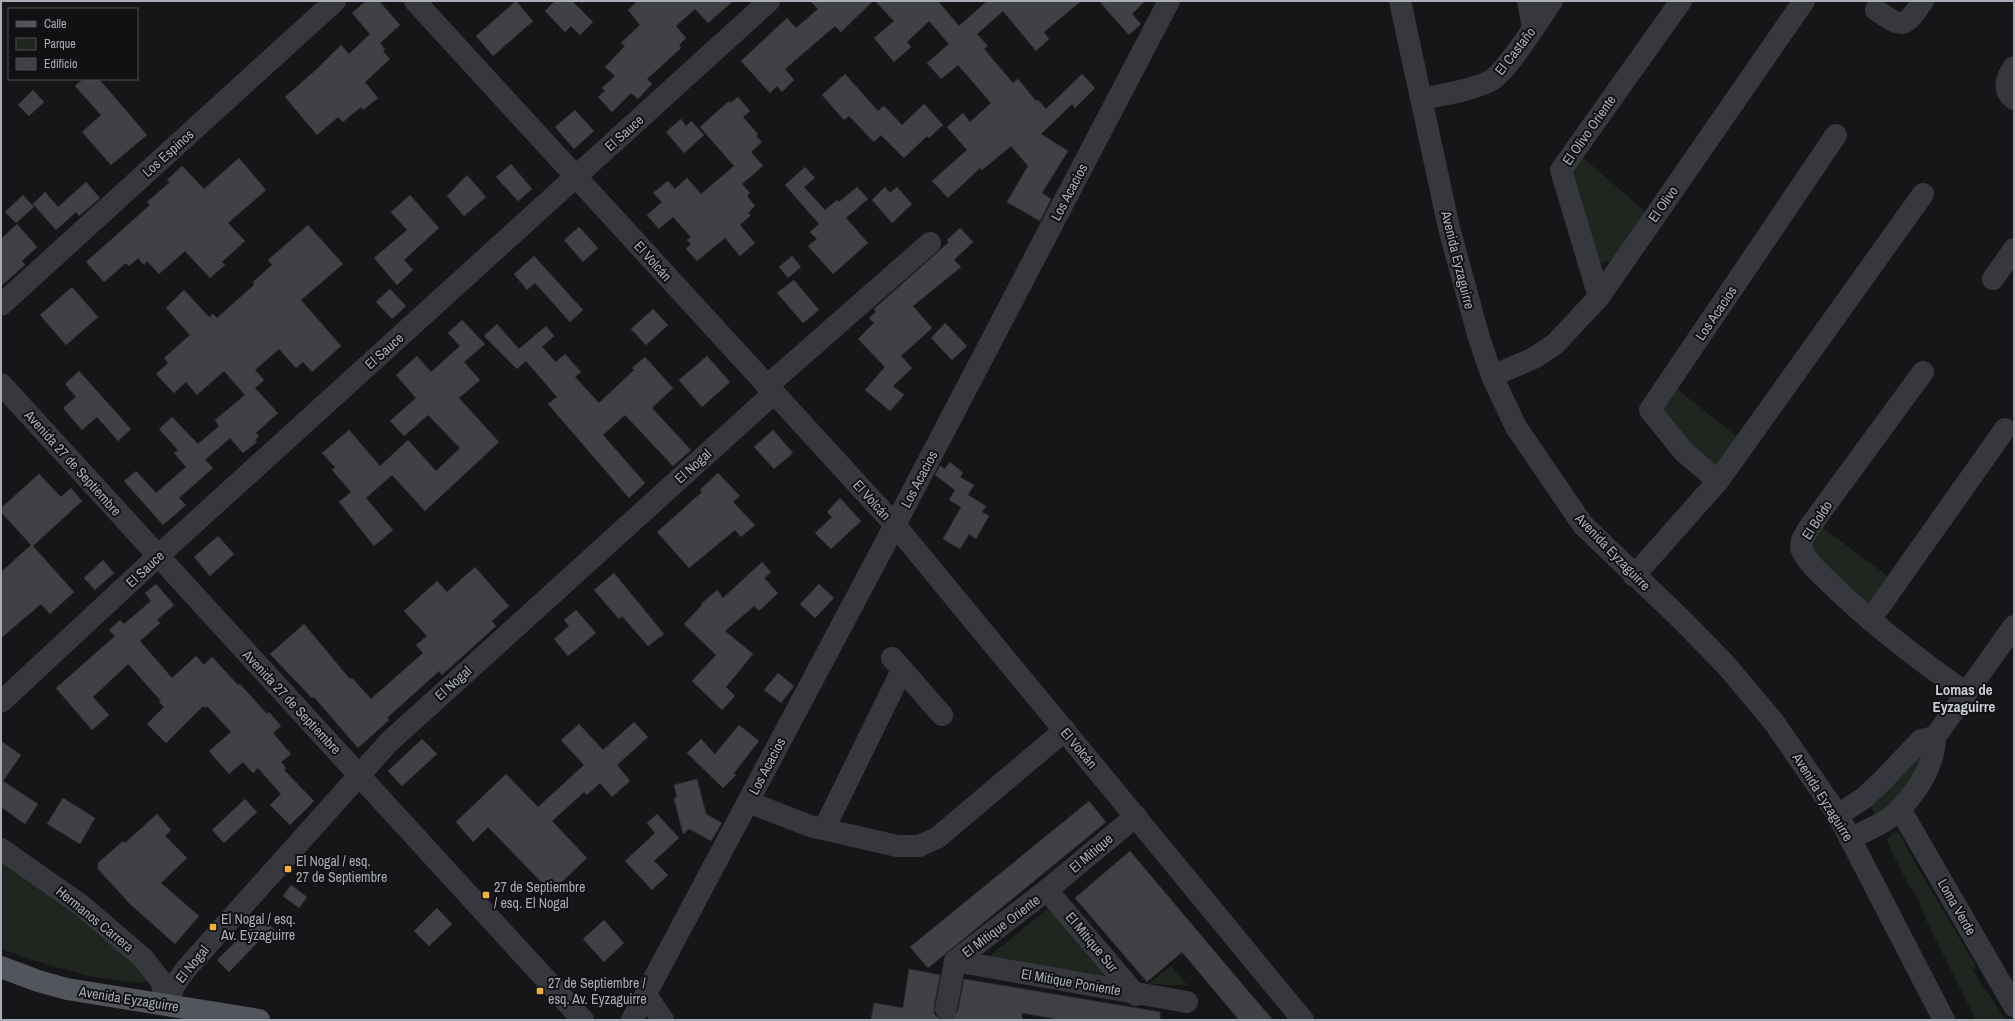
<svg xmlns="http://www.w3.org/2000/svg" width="2015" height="1021" font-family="'Archivo Narrow',sans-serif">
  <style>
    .green { fill: #1e261f }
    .building { fill: #404145; stroke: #303034 }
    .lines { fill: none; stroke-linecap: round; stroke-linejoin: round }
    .minor { stroke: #37383d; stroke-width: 22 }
    .major { stroke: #53555c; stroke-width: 22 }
    .poi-dot { fill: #f2b134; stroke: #111113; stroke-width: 1.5 }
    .labels { text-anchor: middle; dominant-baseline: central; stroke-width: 4; stroke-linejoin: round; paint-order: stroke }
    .street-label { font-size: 14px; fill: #a8adb8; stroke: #111113 }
    .poi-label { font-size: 14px; fill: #a8adb8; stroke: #111113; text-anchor: start }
    .neighbourhood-label { font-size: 15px; font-weight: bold; fill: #c9ccd4; stroke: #111113 }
  </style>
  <rect width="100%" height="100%" fill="#161618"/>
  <!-- green -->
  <g class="green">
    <path d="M 1581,156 L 1647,213 L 1626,237 L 1616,257 L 1610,261 L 1599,263 L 1571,170 Z"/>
    <path d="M 1672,385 L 1740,439 L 1717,470 L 1660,413 Z"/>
    <path d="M 1822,527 L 1889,577 L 1871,607 L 1814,560 L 1810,540 Z"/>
    <path d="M 1928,747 C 1912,778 1906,795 1875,814 L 1869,802 Z"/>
    <path d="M 1893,833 L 1899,833 L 1901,836 L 1915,863 L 1976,966 L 1973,971 L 2006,1020 L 1976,1020 L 1928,924 L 1917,897 L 1906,880 L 1890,848 L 1887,840 Z"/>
    <path d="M 1,854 L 112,935 L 147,980 L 141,983 L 92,977 L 39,962 L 1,949 Z"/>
    <path d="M 1051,906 L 1119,985 L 982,962 Z"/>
    <path d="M 1171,966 L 1188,986 L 1148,984 Z"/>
  </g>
  <!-- building -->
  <g class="building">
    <path d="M 366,1 L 379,1 L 400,25 L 380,43 L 385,49 L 383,51 L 390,59 L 365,82 L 378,98 L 363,110 L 361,107 L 343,122 L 338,117 L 317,135 L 285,97 L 317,69 L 341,45 L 349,54 L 370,34 L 352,13 Z"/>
    <path d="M 516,1 L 533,21 L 493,56 L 476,36 Z"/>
    <path d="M 555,1 L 572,1 L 593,22 L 580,35 L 571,26 L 565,32 L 545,11 Z"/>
    <path d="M 638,1 L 733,1 L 708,23 L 695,9 L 676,26 L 686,38 L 679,45 L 681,48 L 647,79 L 652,84 L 638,99 L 631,93 L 612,112 L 598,97 L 605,91 L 602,88 L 615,76 L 605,67 L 625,46 L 621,43 L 640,25 L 628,10 Z"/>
    <path d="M 810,1 L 873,1 L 841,32 L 835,26 L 785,69 L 794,80 L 782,92 L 777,86 L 770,93 L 741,61 L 787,18 L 796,28 L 818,9 Z"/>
    <path d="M 875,1 L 938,1 L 959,26 L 987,1 L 1081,1 L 1044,32 L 1049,39 L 1036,51 L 1003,11 L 977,34 L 988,46 L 984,49 L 1013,83 L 1018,79 L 1036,101 L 1038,100 L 1046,109 L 1082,74 L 1095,88 L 1075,108 L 1072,104 L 1041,134 L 1068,151 L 1042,193 L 1051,199 L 1040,221 L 1007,202 L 1028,166 L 1011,146 L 982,170 L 980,168 L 948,198 L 932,181 L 967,150 L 947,127 L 963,113 L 970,122 L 991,103 L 958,65 L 941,79 L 927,63 L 949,44 L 929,21 L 907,42 L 911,47 L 894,62 L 874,38 L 894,21 Z"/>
    <path d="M 1099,1 L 1145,1 L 1132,14 L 1141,24 L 1129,35 Z"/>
    <path d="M 845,74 L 878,111 L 884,106 L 902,125 L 924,104 L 943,125 L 929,138 L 927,136 L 904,158 L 881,135 L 874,142 L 849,116 L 844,120 L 822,95 Z"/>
    <path d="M 83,79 L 99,79 L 147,135 L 111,165 L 82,132 L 101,115 L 75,86 Z"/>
    <path d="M 33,90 L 44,102 L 29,116 L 18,105 Z"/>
    <path d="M 738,97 L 750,111 L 743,117 L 758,134 L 756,136 L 762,142 L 751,152 L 763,166 L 742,184 L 750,193 L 747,196 L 755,206 L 748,213 L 751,215 L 740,225 L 755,243 L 740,256 L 725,238 L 697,261 L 686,249 L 691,244 L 687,240 L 691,237 L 673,217 L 659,229 L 647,215 L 662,202 L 653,193 L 668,181 L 675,189 L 687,178 L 701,194 L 734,166 L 700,127 L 729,101 L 730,103 Z"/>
    <path d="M 575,110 L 594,131 L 574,149 L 555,127 Z"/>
    <path d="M 681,119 L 686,126 L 691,121 L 704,135 L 684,153 L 666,132 Z"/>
    <path d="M 239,158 L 266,190 L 228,223 L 245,241 L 222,262 L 225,265 L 210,278 L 185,251 L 159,274 L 147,261 L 144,265 L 138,258 L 129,266 L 126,263 L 104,282 L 86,262 L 150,205 L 147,202 L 170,182 L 167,180 L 182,166 L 204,189 Z"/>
    <path d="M 511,164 L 532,189 L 518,201 L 496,177 Z"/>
    <path d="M 805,167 L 815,178 L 804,187 L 825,210 L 837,200 L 839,202 L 857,187 L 868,199 L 846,218 L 868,243 L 833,274 L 808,246 L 817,239 L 810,232 L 819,224 L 785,185 Z"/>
    <path d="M 467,175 L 486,197 L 464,216 L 447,196 Z"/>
    <path d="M 86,182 L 100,198 L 79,216 L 76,212 L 56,230 L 33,204 L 45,192 L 58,207 Z"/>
    <path d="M 885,187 L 890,193 L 897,187 L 912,204 L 892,223 L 872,200 Z"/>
    <path d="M 23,195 L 34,207 L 16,223 L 5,212 Z"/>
    <path d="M 410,195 L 439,228 L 404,260 L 413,270 L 397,285 L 374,258 L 407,230 L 391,212 Z"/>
    <path d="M 17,224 L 37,247 L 22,261 L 25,265 L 1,286 L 1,239 Z"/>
    <path d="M 308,225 L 343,264 L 301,300 L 341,346 L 312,372 L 303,362 L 296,368 L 279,349 L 255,370 L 264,380 L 255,388 L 278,413 L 256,433 L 259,436 L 255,440 L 257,442 L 243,453 L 230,438 L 205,460 L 213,468 L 179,498 L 186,505 L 163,525 L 124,481 L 136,471 L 156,493 L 186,467 L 174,453 L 178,450 L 159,429 L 172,417 L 198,444 L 219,426 L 215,420 L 245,395 L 224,371 L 197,395 L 186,382 L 174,393 L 156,374 L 168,363 L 164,358 L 190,335 L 166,308 L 184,290 L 209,317 L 213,314 L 217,318 L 254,285 L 253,282 L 272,265 L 268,260 Z"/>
    <path d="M 579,227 L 598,248 L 583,262 L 564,240 Z"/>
    <path d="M 960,228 L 973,242 L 954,260 L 961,267 L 913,306 L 932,328 L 901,356 L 912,368 L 893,386 L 904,395 L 890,411 L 865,390 L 885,367 L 858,339 L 874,323 L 869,318 L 876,312 L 874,309 L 949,242 L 947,240 Z"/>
    <path d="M 534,256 L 583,310 L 570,322 L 535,283 L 527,290 L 514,274 Z"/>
    <path d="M 792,256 L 801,267 L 788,278 L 779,267 Z"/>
    <path d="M 794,280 L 819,310 L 803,323 L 777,293 Z"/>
    <path d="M 72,287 L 98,317 L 66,345 L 40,315 Z"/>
    <path d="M 390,289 L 406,306 L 392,319 L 376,302 Z"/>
    <path d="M 653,309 L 668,325 L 646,345 L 631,329 Z"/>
    <path d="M 462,320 L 485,344 L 464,362 L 480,380 L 459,398 L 499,442 L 425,511 L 392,475 L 366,498 L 393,530 L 374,546 L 339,502 L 351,492 L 332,470 L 335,467 L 322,453 L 349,430 L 380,466 L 408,440 L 436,471 L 460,448 L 428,415 L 404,436 L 390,421 L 416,398 L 396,375 L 417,356 L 431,372 L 460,346 L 448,333 Z"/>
    <path d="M 945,323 L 967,346 L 952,360 L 931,338 Z"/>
    <path d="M 497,324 L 519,349 L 546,326 L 554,336 L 542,347 L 556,362 L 565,354 L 581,372 L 575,377 L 599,403 L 634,370 L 632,368 L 645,357 L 673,388 L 652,408 L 691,450 L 673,466 L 625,415 L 603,435 L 645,483 L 629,498 L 548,404 L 557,397 L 526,361 L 517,369 L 484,336 Z"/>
    <path d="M 707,356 L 730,382 L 702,407 L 679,380 Z"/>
    <path d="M 79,371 L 131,429 L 118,441 L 97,417 L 82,430 L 63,408 L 76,397 L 65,384 Z"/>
    <path d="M 773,430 L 793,453 L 774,469 L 754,447 Z"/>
    <path d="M 950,462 L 963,473 L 960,477 L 974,485 L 968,495 L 986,506 L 982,512 L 989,516 L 976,539 L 969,534 L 960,549 L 943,539 L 961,507 L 949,500 L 955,490 L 935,475 L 940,466 L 945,469 Z"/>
    <path d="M 718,473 L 740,496 L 733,502 L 755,525 L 741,537 L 735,530 L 689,568 L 657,532 L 702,492 L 700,490 Z"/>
    <path d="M 39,474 L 61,497 L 71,488 L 82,501 L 33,546 L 74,592 L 50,614 L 41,604 L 1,638 L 1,572 L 31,545 L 1,512 L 1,508 Z"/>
    <path d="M 840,498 L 861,521 L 831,549 L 815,533 L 832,517 L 827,512 Z"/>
    <path d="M 218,536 L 234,554 L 210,576 L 194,557 Z"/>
    <path d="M 103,560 L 114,573 L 95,590 L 84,578 Z"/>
    <path d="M 762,562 L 771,572 L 764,578 L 778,593 L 759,611 L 754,606 L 725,631 L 753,654 L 726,687 L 735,696 L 722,710 L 692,681 L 716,655 L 684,624 L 702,605 L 701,604 L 717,590 L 723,598 Z"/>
    <path d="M 475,567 L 509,606 L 492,621 L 496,626 L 442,675 L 439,671 L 387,718 L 389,720 L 358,748 L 314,697 L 312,698 L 270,654 L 304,624 L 344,672 L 350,679 L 352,678 L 371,699 L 423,653 L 416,645 L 427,636 L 404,611 L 437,581 L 447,592 Z"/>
    <path d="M 614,573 L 664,634 L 648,646 L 622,616 L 619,619 L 594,590 Z"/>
    <path d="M 156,584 L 174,605 L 157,620 L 160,623 L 140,641 L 172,678 L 196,656 L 204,665 L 212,657 L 238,685 L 240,684 L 267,714 L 269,712 L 281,726 L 273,733 L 291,754 L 281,762 L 286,768 L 284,770 L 314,801 L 290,825 L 270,805 L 281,794 L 258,768 L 253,773 L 243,762 L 229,774 L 209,751 L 231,732 L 207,706 L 205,708 L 203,706 L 166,743 L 147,724 L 164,707 L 159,702 L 161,701 L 128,664 L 93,697 L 109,715 L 92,730 L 56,688 L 115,636 L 109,630 L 120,620 L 124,624 L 151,601 L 145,593 Z"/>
    <path d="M 819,584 L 834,598 L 815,618 L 800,604 Z"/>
    <path d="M 576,610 L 596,633 L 568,656 L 554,639 L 569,626 L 564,620 Z"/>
    <path d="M 778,673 L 794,686 L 781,703 L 764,690 Z"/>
    <path d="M 634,722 L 648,737 L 617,765 L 630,781 L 612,797 L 600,783 L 587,795 L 584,792 L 552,821 L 587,858 L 551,892 L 488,827 L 473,842 L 456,822 L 506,774 L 538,807 L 584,765 L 561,740 L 579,724 L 603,750 Z"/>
    <path d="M 739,725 L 759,741 L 734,773 L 736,775 L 723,788 L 687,753 L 701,739 L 715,754 Z"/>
    <path d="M 422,739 L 437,754 L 402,786 L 388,771 Z"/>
    <path d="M 1,741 L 21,755 L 3,781 L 38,804 L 25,824 L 1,807 Z"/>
    <path d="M 697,779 L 706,814 L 722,823 L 711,841 L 689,829 L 683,834 L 674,798 L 677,797 L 674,785 Z"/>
    <path d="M 63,798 L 95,818 L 80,844 L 47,824 Z"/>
    <path d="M 245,799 L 257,812 L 224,843 L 212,830 Z"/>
    <path d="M 1089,801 L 1106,822 L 928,968 L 910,947 Z"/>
    <path d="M 157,814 L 171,830 L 165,836 L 187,858 L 161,883 L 199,916 L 175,944 L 130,904 L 98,869 L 98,863 L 123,841 L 125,843 Z"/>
    <path d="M 657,814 L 679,838 L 654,861 L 668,875 L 652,890 L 625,861 L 655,833 L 647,823 Z"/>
    <path d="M 1130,851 L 1248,991 L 1273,1020 L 1239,1020 L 1182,952 L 1147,982 L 1075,898 Z"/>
    <path d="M 291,885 L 307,897 L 299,908 L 283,896 Z"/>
    <path d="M 437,908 L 452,924 L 429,946 L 414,931 Z"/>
    <path d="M 261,917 L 277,932 L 267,942 L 262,938 L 229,972 L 217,960 Z"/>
    <path d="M 604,920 L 624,943 L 604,962 L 583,939 Z"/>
    <path d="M 909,969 L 940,975 L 934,1007 L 934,1014 L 941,1020 L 871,1020 L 874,1003 L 903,1008 Z"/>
    <path d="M 964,979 L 1160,1012 L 1160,1020 L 1062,1020 L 1022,1013 L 1022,1020 L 951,1020 L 958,1011 Z"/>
  </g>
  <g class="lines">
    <!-- minor -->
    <g class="minor">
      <path d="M 415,1 L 895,525 L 1303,1020"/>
      <path d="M 1400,1 L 1449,228 L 1479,338 L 1492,376 L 1516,427 L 1583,525 L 1682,620 L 1725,664 L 1773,721 L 1838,815 L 1944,1020"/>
      <path d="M 1528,1 L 1533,28"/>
      <path d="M 1876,10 C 1904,29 1904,28 1923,1"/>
      <path d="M 2014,67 C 2006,78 2002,90 2014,99"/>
      <path d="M 1422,99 C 1444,94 1470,91 1490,81 C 1506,73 1540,18 1552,1"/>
      <path d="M 1993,279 L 2014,249"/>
      <path d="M 1599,297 L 1561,170 L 1681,1"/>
      <path d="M 1,305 L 335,1"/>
      <path d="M 1923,372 L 1808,529 L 1802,540 L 1801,548 C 1807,563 1821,574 1832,585 C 1874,626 1919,660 1966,693"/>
      <path d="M 1492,376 L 1534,358 L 1555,344 L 1599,297 L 1804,1"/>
      <path d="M 1,384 L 583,1020"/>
      <path d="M 767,386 L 930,243"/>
      <path d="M 1718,481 L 1684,452 L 1650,410 L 1836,135"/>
      <path d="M 1634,576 L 1718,481 L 1923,194"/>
      <path d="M 1870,620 L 2005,429"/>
      <path d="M 892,658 L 942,715"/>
      <path d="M 1,702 L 158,556 L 769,1"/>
      <path d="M 748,802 L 810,826 L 897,846 L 919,846 L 937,838 L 1065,730"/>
      <path d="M 1900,809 L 2014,1006"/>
      <path d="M 1838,815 L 1864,798 L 1883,780 L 1921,740 L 1935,737"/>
      <path d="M 824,829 L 902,670"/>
      <path d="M 1850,839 C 1867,830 1888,822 1901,808 C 1919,789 1935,763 1935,737 L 2014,626"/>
      <path d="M 1,849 L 81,905 L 143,958 L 161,981 L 168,1005"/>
      <path d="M 1047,890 L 1136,995"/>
      <path d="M 955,961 L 1187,1002"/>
      <path d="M 955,961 L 1047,890 L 1136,816"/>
      <path d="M 646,995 L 663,1020"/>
      <path d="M 168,1005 L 174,986 L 186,969 L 389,742 L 774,393"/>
      <path d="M 946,1009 L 955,961"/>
      <path d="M 632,1020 L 895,525 L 1169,1"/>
    </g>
    <!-- major -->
    <path class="major" d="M 1,967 L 38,981 L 67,989 L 259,1020"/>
  </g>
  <!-- markers -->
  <g class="poi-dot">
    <rect x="284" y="865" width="8" height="8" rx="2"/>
    <rect x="482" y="891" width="8" height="8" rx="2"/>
    <rect x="209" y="923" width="8" height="8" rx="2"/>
    <rect x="536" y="987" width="8" height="8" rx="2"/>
  </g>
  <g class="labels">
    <!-- street labels -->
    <g class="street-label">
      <text transform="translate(1515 51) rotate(-52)">El Castaño</text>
      <text transform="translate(1589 130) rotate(-55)">El Olivo Oriente</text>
      <text transform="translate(624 133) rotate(-42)">El Sauce</text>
      <text transform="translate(168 153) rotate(-42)">Los Espinos</text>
      <text transform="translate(1069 192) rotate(-62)">Los Acacios</text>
      <text transform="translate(1663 204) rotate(-55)">El Olivo</text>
      <text transform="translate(1458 260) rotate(76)">Avenida Eyzaguirre</text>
      <text transform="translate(653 261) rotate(48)">El Volcán</text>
      <text transform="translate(1716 313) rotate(-56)">Los Acacios</text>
      <text transform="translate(384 351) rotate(-42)">El Sauce</text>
      <text transform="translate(73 463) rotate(48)">Avenida 27 de Septiembre</text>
      <text transform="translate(693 466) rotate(-42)">El Nogal</text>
      <text transform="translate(919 479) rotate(-62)">Los Acacios</text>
      <text transform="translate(872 500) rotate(48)">El Volcán</text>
      <text transform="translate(1817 520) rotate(-57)">El Boldo</text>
      <text transform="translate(1613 552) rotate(46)">Avenida Eyzaguirre</text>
      <text transform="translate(145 569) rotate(-43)">El Sauce</text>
      <text transform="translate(453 683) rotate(-42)">El Nogal</text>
      <text transform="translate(292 702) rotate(47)">Avenida 27 de Septiembre</text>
      <text transform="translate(1079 748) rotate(50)">El Volcán</text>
      <text transform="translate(767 766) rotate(-62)">Los Acacios</text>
      <text transform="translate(1823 797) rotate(58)">Avenida Eyzaguirre</text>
      <text transform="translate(1091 853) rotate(-40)">El Mitique</text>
      <text transform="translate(1957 907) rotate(60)">Loma Verde</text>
      <text transform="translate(95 919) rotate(39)">Hermanos Carrera</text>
      <text transform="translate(1001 926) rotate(-37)">El Mitique Oriente</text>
      <text transform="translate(1092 942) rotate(50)">El Mitique Sur</text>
      <text transform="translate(192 964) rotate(-51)">El Nogal</text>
      <text transform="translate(1071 982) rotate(10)">El Mitique Poniente</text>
      <text transform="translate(129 999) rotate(9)">Avenida Eyzaguirre</text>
    </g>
    <!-- poi labels -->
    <g class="poi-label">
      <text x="296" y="861">El Nogal / esq.<tspan x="296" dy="16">27 de Septiembre</tspan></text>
      <text x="494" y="887">27 de Septiembre<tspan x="494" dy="16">/ esq. El Nogal</tspan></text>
      <text x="221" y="919">El Nogal / esq.<tspan x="221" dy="16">Av. Eyzaguirre</tspan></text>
      <text x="548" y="983">27 de Septiembre /<tspan x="548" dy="16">esq. Av. Eyzaguirre</tspan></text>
    </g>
    <!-- neighbourhood labels -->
    <g class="neighbourhood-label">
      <text x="1964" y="689">Lomas de<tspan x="1964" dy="17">Eyzaguirre</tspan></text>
    </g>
  </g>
  <!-- border -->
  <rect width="2015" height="1021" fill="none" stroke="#a8adb8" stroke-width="4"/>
  <!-- legend -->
  <rect x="8" y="8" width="130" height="72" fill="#111113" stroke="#4d4f55"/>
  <rect x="16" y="21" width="20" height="6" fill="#53555c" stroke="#4d4f55"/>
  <text x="44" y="28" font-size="12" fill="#a8adb8">Calle</text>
  <rect x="16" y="38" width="20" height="12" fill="#1e261f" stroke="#4d4f55"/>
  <text x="44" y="48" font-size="12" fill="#a8adb8">Parque</text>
  <rect x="16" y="58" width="20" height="12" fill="#404145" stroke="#4d4f55"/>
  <text x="44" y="68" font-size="12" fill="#a8adb8">Edificio</text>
</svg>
